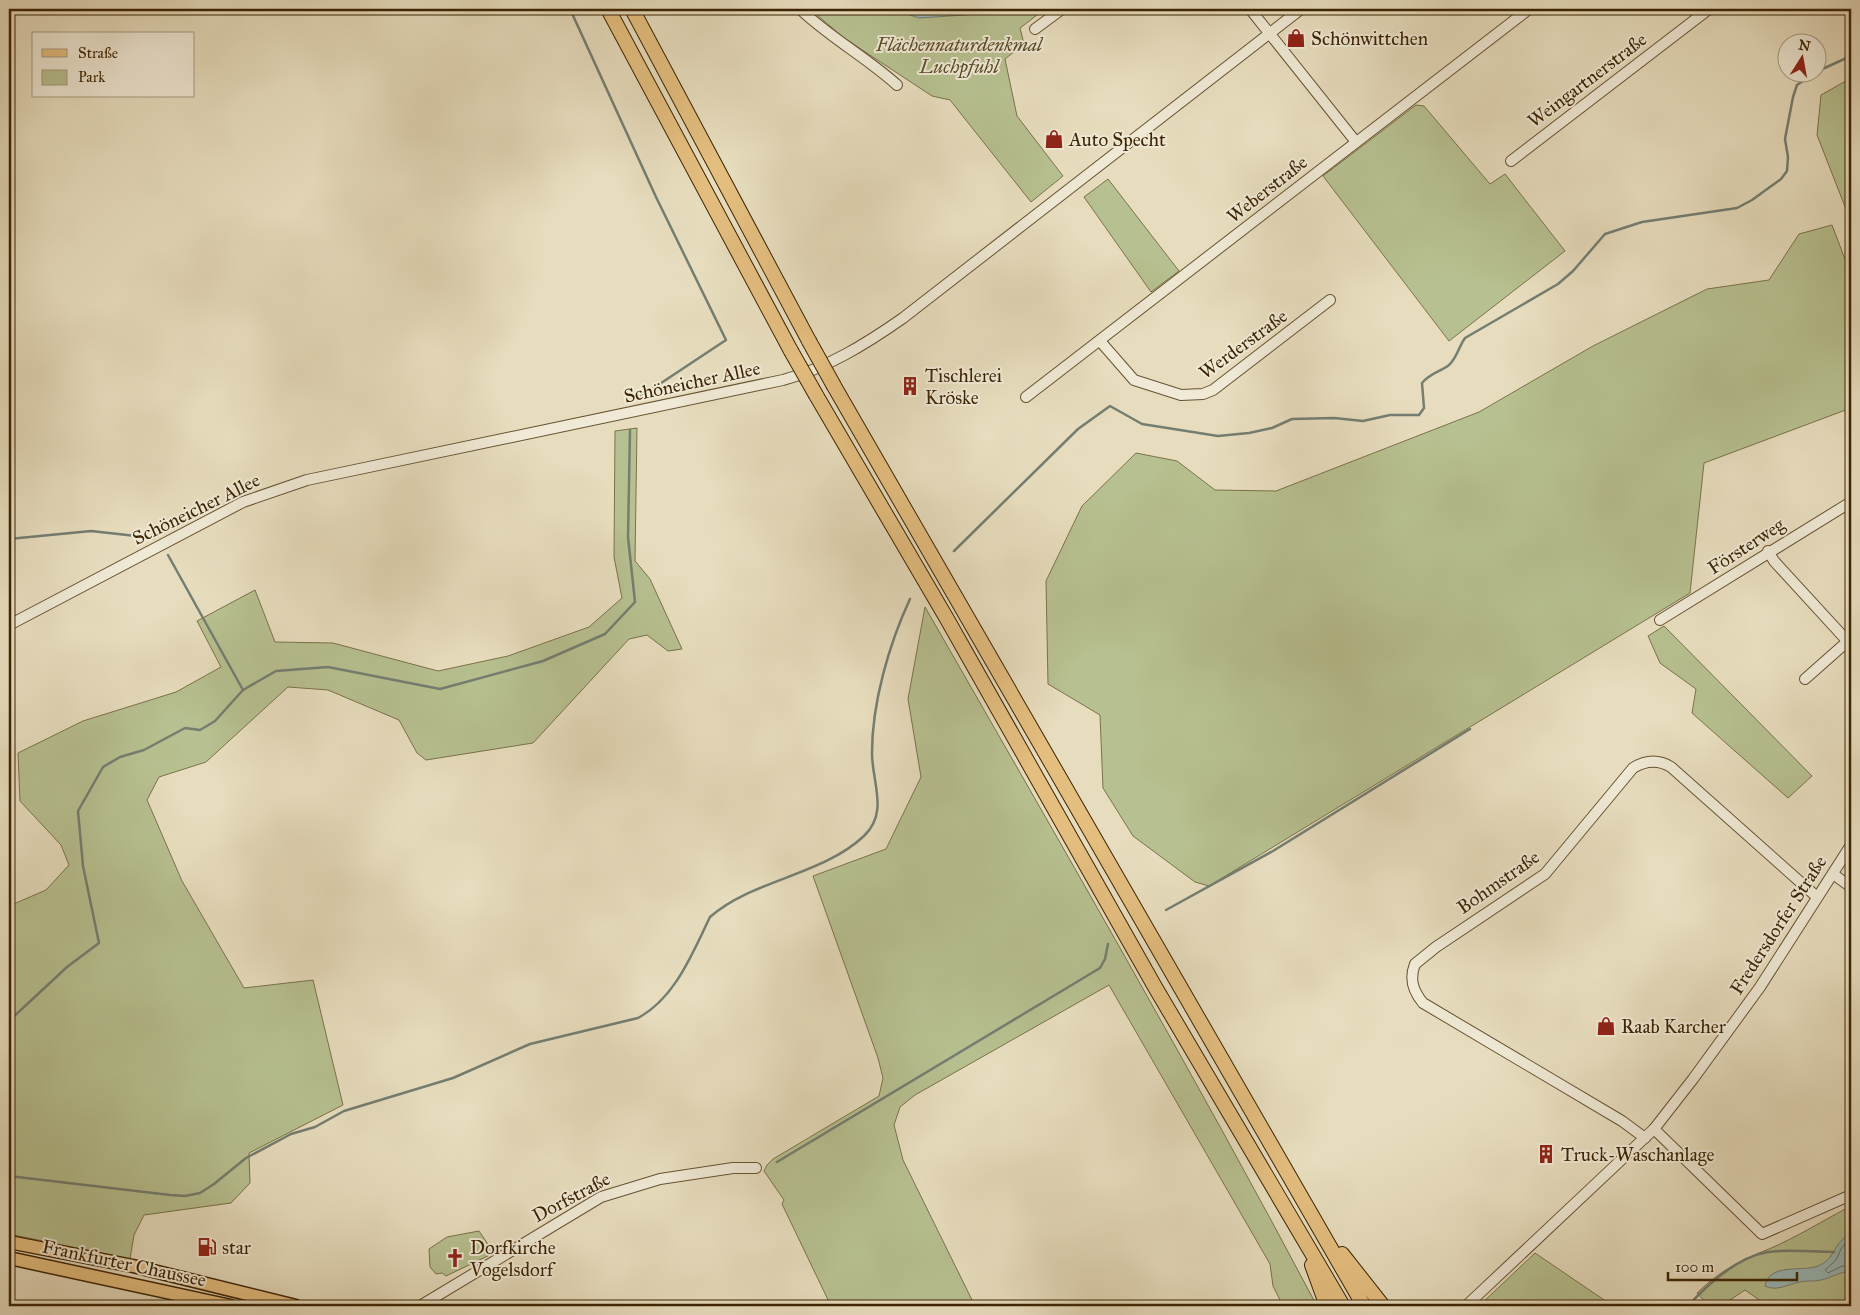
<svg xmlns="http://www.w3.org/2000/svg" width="1860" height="1315" font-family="'IM FELL Great Primer',serif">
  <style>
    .green { fill: #b7c090; stroke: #7a724a }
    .water { fill: #99baba; stroke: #747e71 }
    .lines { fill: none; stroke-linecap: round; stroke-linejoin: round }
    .shore { stroke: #6a6f5e; stroke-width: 1 }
    .stream { stroke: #747e71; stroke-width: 2.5 }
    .minor-casing { stroke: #675232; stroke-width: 12 }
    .major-casing { stroke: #3c2403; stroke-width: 15 }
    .highway-casing { stroke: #3c2403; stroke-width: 16 }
    .minor { stroke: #efe9d5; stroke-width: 10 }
    .major { stroke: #e4be7f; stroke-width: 12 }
    .highway { stroke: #e4be7f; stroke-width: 14 }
    .highway-bridge-casing { stroke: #3c2403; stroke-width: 16; stroke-linecap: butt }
    .highway-bridge { stroke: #e4be7f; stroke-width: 14 }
    .labels { text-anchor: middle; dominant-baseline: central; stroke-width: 4; stroke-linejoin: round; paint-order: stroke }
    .poi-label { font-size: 19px; fill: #3c2403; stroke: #efe9d5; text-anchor: start }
    .park-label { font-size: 19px; font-style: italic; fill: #5b4b26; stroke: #efe9d5 }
    .street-label { font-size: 19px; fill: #3c2403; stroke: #efe9d5 }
  </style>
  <rect width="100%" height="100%" fill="#e7ddbe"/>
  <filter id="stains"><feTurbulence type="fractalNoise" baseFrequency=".004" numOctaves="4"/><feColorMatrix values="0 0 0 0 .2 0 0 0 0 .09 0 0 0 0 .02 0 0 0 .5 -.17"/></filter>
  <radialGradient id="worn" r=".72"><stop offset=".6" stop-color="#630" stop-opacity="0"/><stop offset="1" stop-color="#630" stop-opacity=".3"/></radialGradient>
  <!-- green -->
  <g class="green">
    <path d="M 810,9 L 1045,9 L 1020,28 L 1024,44 L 1005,59 L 1017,116 L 1063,176 L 1031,202 L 950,100 L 932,96 L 844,38 Z"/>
    <path d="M 1851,78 L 1851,222 L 1817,135 L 1821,95 Z"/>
    <path d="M 1416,105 L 1424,106 L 1490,184 L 1505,174 L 1565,251 L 1449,341 L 1323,176 Z"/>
    <path d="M 1108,179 L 1179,271 L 1151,292 L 1084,197 Z"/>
    <path d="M 1832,225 L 1851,275 L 1851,408 L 1704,463 L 1690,593 L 1209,886 L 1195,882 L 1133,836 L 1103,788 L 1100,715 L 1048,684 L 1046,581 L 1082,506 L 1136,453 L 1177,461 L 1215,490 L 1276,491 L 1479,412 L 1593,346 L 1707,289 L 1769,280 L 1799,234 Z"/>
    <path d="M 637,428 L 635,561 L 650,579 L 682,649 L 668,651 L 647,635 L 629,639 L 533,743 L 426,760 L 417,753 L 399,720 L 328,690 L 288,687 L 206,762 L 159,777 L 147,800 L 182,881 L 244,988 L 313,980 L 343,1105 L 249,1153 L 250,1183 L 231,1203 L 144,1215 L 134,1235 L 130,1259 L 9,1234 L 9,906 L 46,890 L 69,865 L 61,845 L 20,801 L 18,753 L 83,721 L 176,692 L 221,667 L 197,621 L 255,590 L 275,642 L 333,643 L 438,671 L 508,656 L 589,627 L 622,598 L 614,557 L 615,431 Z"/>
    <path d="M 925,607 C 1058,839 1192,1070 1317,1306 L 1283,1306 L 1273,1286 L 1270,1264 L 1109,985 L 915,1095 L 900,1107 L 894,1125 L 903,1160 L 975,1306 L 831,1306 L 782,1204 L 784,1200 L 764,1171 L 767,1165 L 773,1159 L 879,1096 L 883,1078 L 878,1058 L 813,876 L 886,849 L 921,777 L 908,699 Z"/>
    <path d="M 1664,626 L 1812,776 L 1788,798 L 1692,713 L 1696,689 L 1660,663 L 1648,636 Z"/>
    <path d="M 1851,1206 L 1851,1306 L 1768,1306 L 1745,1290 L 1721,1306 L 1709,1306 L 1697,1293 C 1720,1271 1740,1260 1769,1249 C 1797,1237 1824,1220 1851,1206 Z"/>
    <path d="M 479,1231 L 494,1253 L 446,1276 L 442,1273 L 436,1274 L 430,1267 L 429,1249 L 447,1237 Z"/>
    <path d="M 1535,1253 L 1613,1306 L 1479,1306 Z"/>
  </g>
  <!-- water -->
  <g class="water">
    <path d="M 892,9 L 1002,9 L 995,13 L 919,18 Z"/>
    <path d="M 1851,1233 L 1851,1272 C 1839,1271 1832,1278 1821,1280 C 1814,1282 1807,1280 1800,1282 C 1788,1284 1777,1292 1765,1286 C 1769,1264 1798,1271 1815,1267 C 1828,1263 1831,1256 1837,1246 C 1840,1241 1846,1237 1851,1233 Z"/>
  </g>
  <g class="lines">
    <!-- shore -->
    <g class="shore">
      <path d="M 905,9 L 920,13 L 983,9"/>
      <path d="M 1851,1239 L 1842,1247 L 1836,1260 L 1825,1270 L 1828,1273 L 1842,1266 L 1851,1267"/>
    </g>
    <!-- stream -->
    <g class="stream">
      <path d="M 570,9 L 656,197 L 726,340 L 637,399"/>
      <path d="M 1818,71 L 1851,56"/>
      <path d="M 9,539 L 91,531 L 154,538"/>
      <path d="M 954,551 L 1078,429 L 1110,406 L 1142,424 L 1218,436 L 1249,433 L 1272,428 L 1292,419 L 1334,418 L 1363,421 L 1390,415 L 1419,415 L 1424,408 L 1422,383 C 1430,373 1440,372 1449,365 C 1457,358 1459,346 1465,338 L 1558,284 L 1573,271 L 1605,234 L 1642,222 L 1737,208 L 1752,200 L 1781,179 L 1787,171 L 1788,157 L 1785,139 L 1793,97 L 1797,85 L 1816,72"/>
      <path d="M 168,555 L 243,690"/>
      <path d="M 1166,910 L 1273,851 L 1470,729"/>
      <path d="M 9,1021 L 67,967 L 99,943 L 83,866 L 78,811 L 103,767 L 120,757 L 144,750 L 185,728 L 200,730 L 215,721 L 243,690 L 276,671 L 328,667 L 440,689 L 543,661 L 605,634 L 635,602 L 628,537 L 630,430"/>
      <path d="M 777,1162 L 1100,968 L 1105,959 L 1108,944"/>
      <path d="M 9,1176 L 170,1195 L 185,1196 L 200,1193 L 214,1184 L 246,1158 L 291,1134 L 315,1127 L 344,1111 L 453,1078 L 530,1044 L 638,1018 C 675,998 692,954 710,917 C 754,879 821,876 864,836 C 889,812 872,783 872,753 C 872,703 889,644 910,599"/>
      <path d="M 1688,1306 C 1708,1284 1737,1257 1768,1252 C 1789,1249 1813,1252 1834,1252"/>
    </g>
    <!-- minor casing -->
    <g class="minor-casing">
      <g id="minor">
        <path d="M 800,9 C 829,37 866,57 897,85"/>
        <path d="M 1250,9 L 1356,142"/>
        <path d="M 1035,29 L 1062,9"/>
        <path d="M 1511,161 L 1709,9"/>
        <path d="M 1100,341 L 1134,380 L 1181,395 L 1203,394 L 1213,390 L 1330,300"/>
        <path d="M 1026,397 L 1529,9"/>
        <path d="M 1768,551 L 1774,561 L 1851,645"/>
        <path d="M 1660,620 L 1851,502"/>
        <path d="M 9,625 L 243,502 L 307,480 L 783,380 C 827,368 866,344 903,318 L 1301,9"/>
        <path d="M 1805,679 L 1848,641"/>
        <path d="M 1833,874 L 1851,887"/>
        <path d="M 1654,1129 L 1762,1234 L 1851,1195"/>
        <path d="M 1645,1138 L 1622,1121 L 1423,1003 C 1413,991 1409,979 1415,964 L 1436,947 L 1545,874 L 1633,768 C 1646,760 1658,759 1671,767 L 1817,897"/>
        <path d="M 420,1306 L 601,1197 L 660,1179 L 733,1168 L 756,1168"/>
        <path d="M 1466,1306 L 1654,1129 L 1693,1079 L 1760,987 L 1851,845"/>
      </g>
    </g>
    <!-- major casing -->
    <g class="major-casing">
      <g id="major">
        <path d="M 9,1242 L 133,1266 L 296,1306"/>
        <path d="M 9,1258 L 231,1306"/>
      </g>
    </g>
    <!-- highway casing -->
    <g class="highway-casing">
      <g id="highway">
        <path d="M 608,9 L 791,351"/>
        <path d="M 632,9 L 809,341"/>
        <path d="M 834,386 L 1364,1306"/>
        <path d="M 816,395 L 947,619 L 1155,987 L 1343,1306"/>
        <path d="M 1342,1254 L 1383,1306"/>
        <path d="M 1312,1265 L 1327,1306"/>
      </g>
    </g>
    <!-- minor -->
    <use href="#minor" class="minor"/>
    <!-- major -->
    <use href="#major" class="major"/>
    <!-- highway -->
    <use href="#highway" class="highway"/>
    <!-- highway-bridge casing -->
    <g class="highway-bridge-casing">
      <g id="highway-bridge">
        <path d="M 809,341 L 834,386"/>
        <path d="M 791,351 L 816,395"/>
      </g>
    </g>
    <!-- highway-bridge -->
    <use href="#highway-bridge" class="highway-bridge"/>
  </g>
  <!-- icons -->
  <defs>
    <g id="shop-bare" transform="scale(1.5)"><path d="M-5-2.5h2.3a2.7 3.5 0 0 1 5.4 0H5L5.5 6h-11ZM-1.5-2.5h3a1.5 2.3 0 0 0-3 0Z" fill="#8f2418" stroke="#efe9d5" stroke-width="2.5" paint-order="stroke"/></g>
    <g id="building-bare" transform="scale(1.5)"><path d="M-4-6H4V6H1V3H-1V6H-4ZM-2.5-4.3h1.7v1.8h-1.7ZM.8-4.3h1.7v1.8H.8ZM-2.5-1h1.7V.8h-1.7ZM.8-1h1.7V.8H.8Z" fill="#8f2418" stroke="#efe9d5" stroke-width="2.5" paint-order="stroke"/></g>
    <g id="fuel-bare" transform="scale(1.5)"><path d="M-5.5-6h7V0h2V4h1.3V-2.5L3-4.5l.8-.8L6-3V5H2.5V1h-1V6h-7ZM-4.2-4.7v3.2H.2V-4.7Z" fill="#8f2418" stroke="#efe9d5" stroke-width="2.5" paint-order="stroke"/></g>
    <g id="church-bare" transform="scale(1.5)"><path d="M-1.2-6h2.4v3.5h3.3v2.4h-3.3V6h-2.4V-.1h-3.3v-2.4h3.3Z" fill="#8f2418" stroke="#efe9d5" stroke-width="2.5" paint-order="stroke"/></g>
  </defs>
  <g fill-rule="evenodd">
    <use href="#shop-bare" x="1296" y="38"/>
    <use href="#shop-bare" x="1054" y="139"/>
    <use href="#building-bare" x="910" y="386"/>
    <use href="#shop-bare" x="1606" y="1026"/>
    <use href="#building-bare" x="1546" y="1154"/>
    <use href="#fuel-bare" x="207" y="1247"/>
    <use href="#church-bare" x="455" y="1258"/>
  </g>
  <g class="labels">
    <!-- poi labels -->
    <g class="poi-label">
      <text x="1311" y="38">Schönwittchen</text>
      <text x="1069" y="139">Auto Specht</text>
      <text x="925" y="375">Tischlerei<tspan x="925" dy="22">Kröske</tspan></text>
      <text x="1621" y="1026">Raab Karcher</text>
      <text x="1561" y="1154">Truck-Waschanlage</text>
      <text x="222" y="1247">star</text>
      <text x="470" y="1247">Dorfkirche<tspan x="470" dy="22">Vogelsdorf</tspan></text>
    </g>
    <!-- park labels -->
    <g class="park-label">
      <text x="959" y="44">Flächennaturdenkmal<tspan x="959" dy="22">Luchpfuhl</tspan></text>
    </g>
    <!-- street labels -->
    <g class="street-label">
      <text transform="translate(1587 80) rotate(-37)">Weingartnerstraße</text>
      <text transform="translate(1267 189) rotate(-38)">Weberstraße</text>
      <text transform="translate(1243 344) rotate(-36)">Werderstraße</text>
      <text transform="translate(692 382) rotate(-12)">Schöneicher Allee</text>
      <text transform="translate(196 509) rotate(-26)">Schöneicher Allee</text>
      <text transform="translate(1746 546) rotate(-33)">Försterweg</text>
      <text transform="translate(1498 882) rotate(-35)">Bohmstraße</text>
      <text transform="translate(1778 925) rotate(-57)">Fredersdorfer Straße</text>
      <text transform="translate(571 1197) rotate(-28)">Dorfstraße</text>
      <text transform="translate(124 1263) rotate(12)">Frankfurter Chaussee</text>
    </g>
  </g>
  <!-- margin -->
  <rect width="1860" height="1315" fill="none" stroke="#e7ddbe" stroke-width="30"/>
  <rect x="10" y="10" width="1840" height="1295" fill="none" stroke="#3c2403" stroke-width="2.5"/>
  <rect x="15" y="15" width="1830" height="1285" fill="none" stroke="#3c2403"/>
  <!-- legend -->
  <rect x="32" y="32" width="162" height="65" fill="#efe9d5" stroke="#a79a81"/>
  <rect x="42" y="49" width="25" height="8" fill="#e4be7f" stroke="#a79a81"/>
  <text x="78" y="58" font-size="15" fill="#3c2403">Straße</text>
  <rect x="42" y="70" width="25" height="15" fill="#b7c090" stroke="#a79a81"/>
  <text x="78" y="82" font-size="15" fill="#3c2403">Park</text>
  <!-- north arrow -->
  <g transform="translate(1802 58) rotate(11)"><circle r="24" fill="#efe9d5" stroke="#a79a81"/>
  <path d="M0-4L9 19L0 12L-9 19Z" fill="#8f2418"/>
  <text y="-8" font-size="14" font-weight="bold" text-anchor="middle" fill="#3c2403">N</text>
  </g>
  <!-- scale -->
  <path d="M1668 1272v8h129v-8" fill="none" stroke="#3c2403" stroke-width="2.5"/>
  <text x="1675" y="1272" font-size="15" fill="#3c2403" stroke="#efe9d5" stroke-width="4" paint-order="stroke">100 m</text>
  <rect width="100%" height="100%" filter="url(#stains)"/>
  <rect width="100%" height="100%" fill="url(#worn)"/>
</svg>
